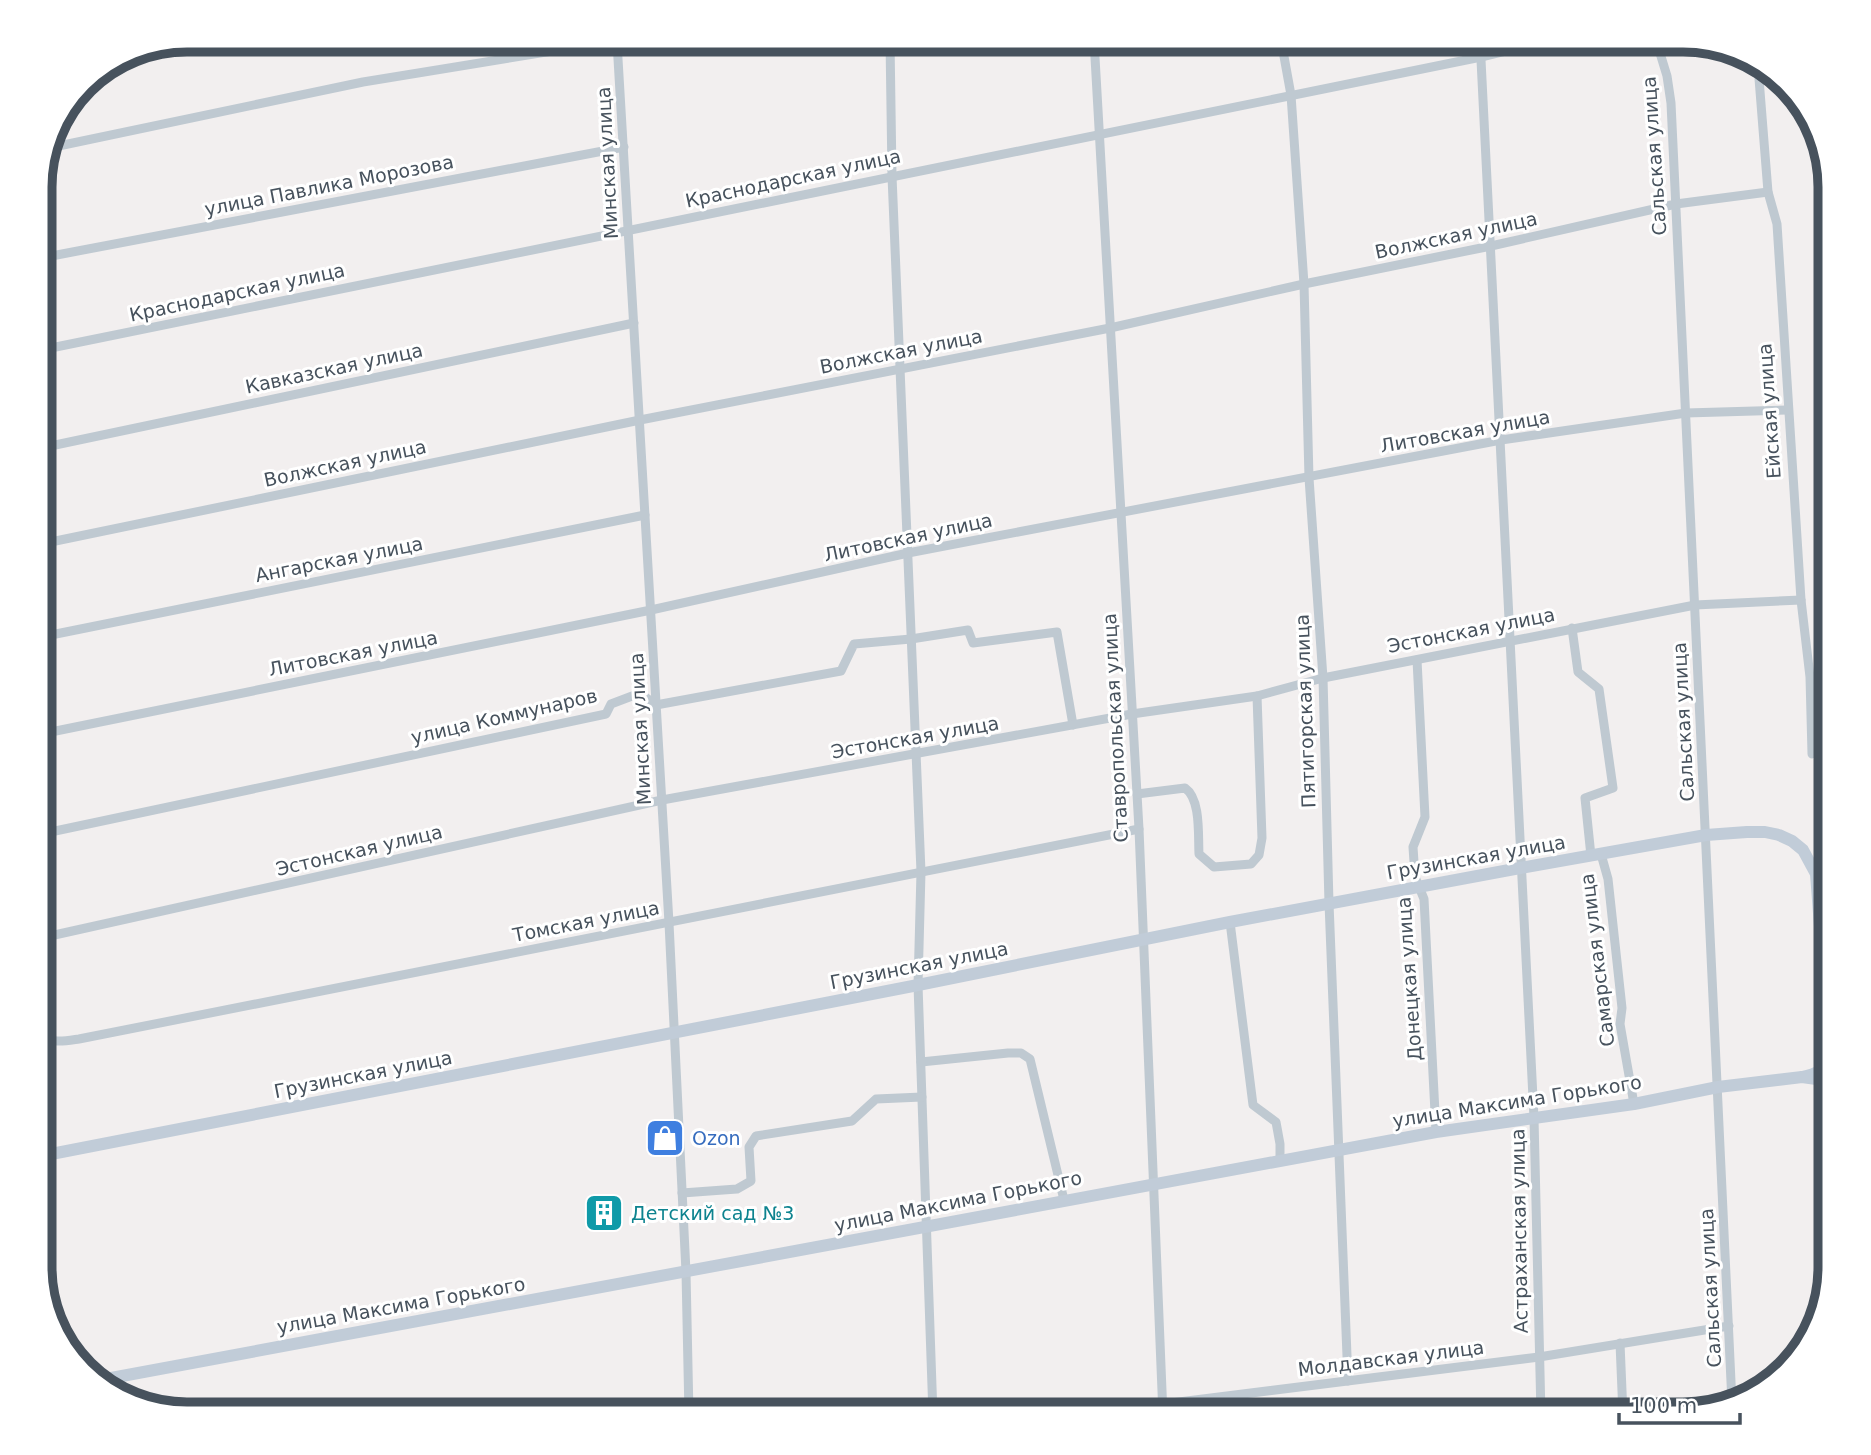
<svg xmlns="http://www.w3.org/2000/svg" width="1871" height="1455" font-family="'DejaVu Sans',sans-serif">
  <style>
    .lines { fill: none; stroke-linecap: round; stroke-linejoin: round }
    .minor { stroke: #bfc9d1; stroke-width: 9 }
    .secondary { stroke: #c1ccd8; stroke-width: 12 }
    .labels { text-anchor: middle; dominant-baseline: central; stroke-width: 6; stroke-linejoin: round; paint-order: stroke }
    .street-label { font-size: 19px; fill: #47525d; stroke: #fff }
    .shop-label { font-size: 19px; fill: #366cbe; stroke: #fff; text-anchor: start }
    .culture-label { font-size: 19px; fill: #0d838f; stroke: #fff; text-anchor: start }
    .rim { fill: none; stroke: #47525d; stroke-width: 9 }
  </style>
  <rect width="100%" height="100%" fill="#f2efef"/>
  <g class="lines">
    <!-- minor -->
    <g class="minor">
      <path d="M 890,40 L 892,176 L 921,872 L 918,985 L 933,1415"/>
      <path d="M 1094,40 L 1139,829 L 1163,1415"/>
      <path d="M 1281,40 L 1291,95 L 1304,284 L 1309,478 L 1323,678 L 1329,903 L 1348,1381"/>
      <path d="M 1480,40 L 1534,1118 L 1541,1415"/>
      <path d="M 1656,40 L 1667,76 L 1671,103 L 1732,1403"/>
      <path d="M 617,42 L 669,923 L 686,1272 L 689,1415"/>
      <path d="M 1758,66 L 1768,192 L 1777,224 L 1801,600 L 1810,677 L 1812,754"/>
      <path d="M 49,148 L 363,82 L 620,40"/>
      <path d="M 41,258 L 624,147"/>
      <path d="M 41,350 L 1481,57 L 1552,40"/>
      <path d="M 41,448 L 634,323"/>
      <path d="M 41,544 L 640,420 L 1110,328 L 1304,284 L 1491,246 L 1676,204 L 1768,192"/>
      <path d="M 1572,628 L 1578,672 L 1599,689 L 1613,788 L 1585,798 L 1591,856"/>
      <path d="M 41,637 L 645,515"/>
      <path d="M 1417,660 L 1425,817 L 1413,847 L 1415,877 L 1424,899 L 1436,1132"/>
      <path d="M 41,734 L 651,610 L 908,553 L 1501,440 L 1686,413 L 1787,410"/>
      <path d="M 1137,794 L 1185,788 C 1201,799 1198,835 1199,854 L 1214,867 L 1251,864 L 1259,855 L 1262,838 L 1257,696"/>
      <path d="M 41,834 L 606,714 L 611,704 L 640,693 L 656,705 L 841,671 L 854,644 L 911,639 L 968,630 L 973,643 L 1057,632 L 1073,725"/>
      <path d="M 1601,854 L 1608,879 L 1622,1008 L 1620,1024 L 1634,1104"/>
      <path d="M 1230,922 L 1253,1105 L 1276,1122 L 1280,1144 L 1280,1160"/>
      <path d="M 41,938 L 662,800 L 1132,714 L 1257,696 L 1323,678 L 1695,605 L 1801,600"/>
      <path d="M 41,1035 C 52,1044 65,1041 79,1039 L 1139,829"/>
      <path d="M 921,1062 L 1008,1053 L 1021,1053 L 1030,1059 L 1064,1200"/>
      <path d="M 682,1193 L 737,1189 L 751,1181 L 749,1147 L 756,1136 L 852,1121 L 876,1099 L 922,1097"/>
      <path d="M 1828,1276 L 1831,1172"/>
      <path d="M 1620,1343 L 1623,1415"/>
      <path d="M 1099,1415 L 1163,1404 L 1539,1357 L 1729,1326"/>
    </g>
    <!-- secondary -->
    <g class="secondary">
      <path d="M 41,1156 L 918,985 L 1230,922 L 1520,868 L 1706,835 L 1747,832 L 1765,832 L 1779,835 L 1792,841 L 1803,850 L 1816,874 L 1830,1057 C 1825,1071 1816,1074 1802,1077"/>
      <path d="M 95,1381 L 1436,1132 L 1634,1104 L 1718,1087 L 1802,1077 L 1831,1081"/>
    </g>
  </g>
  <!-- icons -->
  <defs>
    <g id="shop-square" transform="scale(2.0125)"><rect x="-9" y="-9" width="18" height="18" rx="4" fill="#3f7fe0" stroke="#fff"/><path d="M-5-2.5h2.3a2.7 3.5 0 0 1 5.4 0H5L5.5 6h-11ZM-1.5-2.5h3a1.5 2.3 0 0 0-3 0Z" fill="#fff"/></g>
    <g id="building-square" transform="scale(2.0125)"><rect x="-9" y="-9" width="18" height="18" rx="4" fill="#0f9aa8" stroke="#fff"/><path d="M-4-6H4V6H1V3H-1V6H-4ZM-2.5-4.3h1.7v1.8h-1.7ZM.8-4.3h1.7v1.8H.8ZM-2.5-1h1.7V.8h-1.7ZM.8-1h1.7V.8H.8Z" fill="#fff"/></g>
  </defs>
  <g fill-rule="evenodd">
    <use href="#shop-square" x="665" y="1138"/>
    <use href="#building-square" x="604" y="1213"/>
  </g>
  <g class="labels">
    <!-- street labels -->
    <g class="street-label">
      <text transform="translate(1654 156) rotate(-94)">Сальская улица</text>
      <text transform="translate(607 163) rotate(-93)">Минская улица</text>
      <text transform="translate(793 178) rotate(-12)">Краснодарская улица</text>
      <text transform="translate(329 185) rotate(-11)">улица Павлика Морозова</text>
      <text transform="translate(1456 235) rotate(-12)">Волжская улица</text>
      <text transform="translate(237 292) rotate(-12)">Краснодарская улица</text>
      <text transform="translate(901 351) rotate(-11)">Волжская улица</text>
      <text transform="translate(334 368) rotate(-12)">Кавказская улица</text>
      <text transform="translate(1769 411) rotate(-94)">Ейская улица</text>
      <text transform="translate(1465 431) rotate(-10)">Литовская улица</text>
      <text transform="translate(345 463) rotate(-12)">Волжская улица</text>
      <text transform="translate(908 537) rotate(-12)">Литовская улица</text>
      <text transform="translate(339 559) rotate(-11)">Ангарская улица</text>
      <text transform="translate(1471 630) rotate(-11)">Эстонская улица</text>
      <text transform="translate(353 653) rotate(-11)">Литовская улица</text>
      <text transform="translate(1305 711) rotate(-92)">Пятигорская улица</text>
      <text transform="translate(504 716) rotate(-13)">улица Коммунаров</text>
      <text transform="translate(1683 722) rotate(-93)">Сальская улица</text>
      <text transform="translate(1115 728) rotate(-93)">Ставропольская улица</text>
      <text transform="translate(640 729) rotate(-93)">Минская улица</text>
      <text transform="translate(915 737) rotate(-10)">Эстонская улица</text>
      <text transform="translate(359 850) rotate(-13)">Эстонская улица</text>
      <text transform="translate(1476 857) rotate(-10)">Грузинская улица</text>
      <text transform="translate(586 921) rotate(-11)">Томская улица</text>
      <text transform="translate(1597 960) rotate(-97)">Самарская улица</text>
      <text transform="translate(919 965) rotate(-11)">Грузинская улица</text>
      <text transform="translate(1409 979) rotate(-94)">Донецкая улица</text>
      <text transform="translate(363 1074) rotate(-11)">Грузинская улица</text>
      <text transform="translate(1517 1101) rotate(-9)">улица Максима Горького</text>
      <text transform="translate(958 1201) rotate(-11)">улица Максима Горького</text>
      <text transform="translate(1519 1231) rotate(-91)">Астраханская улица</text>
      <text transform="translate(1710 1288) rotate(-93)">Сальская улица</text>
      <text transform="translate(401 1305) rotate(-10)">улица Максима Горького</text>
      <text transform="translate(1391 1358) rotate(-7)">Молдавская улица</text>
    </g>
    <!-- shop labels -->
    <g class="shop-label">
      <text x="692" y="1138">Ozon</text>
    </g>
    <!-- culture labels -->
    <g class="culture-label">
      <text x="631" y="1213">Детский сад №3</text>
    </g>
  </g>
  <!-- crop -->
  <path d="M0 0H1871V1455H0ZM187 52H1683A135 135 0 0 1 1818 187V1267A135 135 0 0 1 1683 1402H187A135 135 0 0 1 52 1267V187A135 135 0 0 1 187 52Z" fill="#fff" fill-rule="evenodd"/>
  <path class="rim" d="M187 52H1683A135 135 0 0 1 1818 187V1267A135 135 0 0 1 1683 1402H187A135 135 0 0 1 52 1267V187A135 135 0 0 1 187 52Z"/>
  <!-- scale -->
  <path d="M1619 1413v10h121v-10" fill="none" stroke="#47525d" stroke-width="3.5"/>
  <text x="1630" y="1413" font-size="21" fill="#47525d" stroke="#ffffff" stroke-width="5" paint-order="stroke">100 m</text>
</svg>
